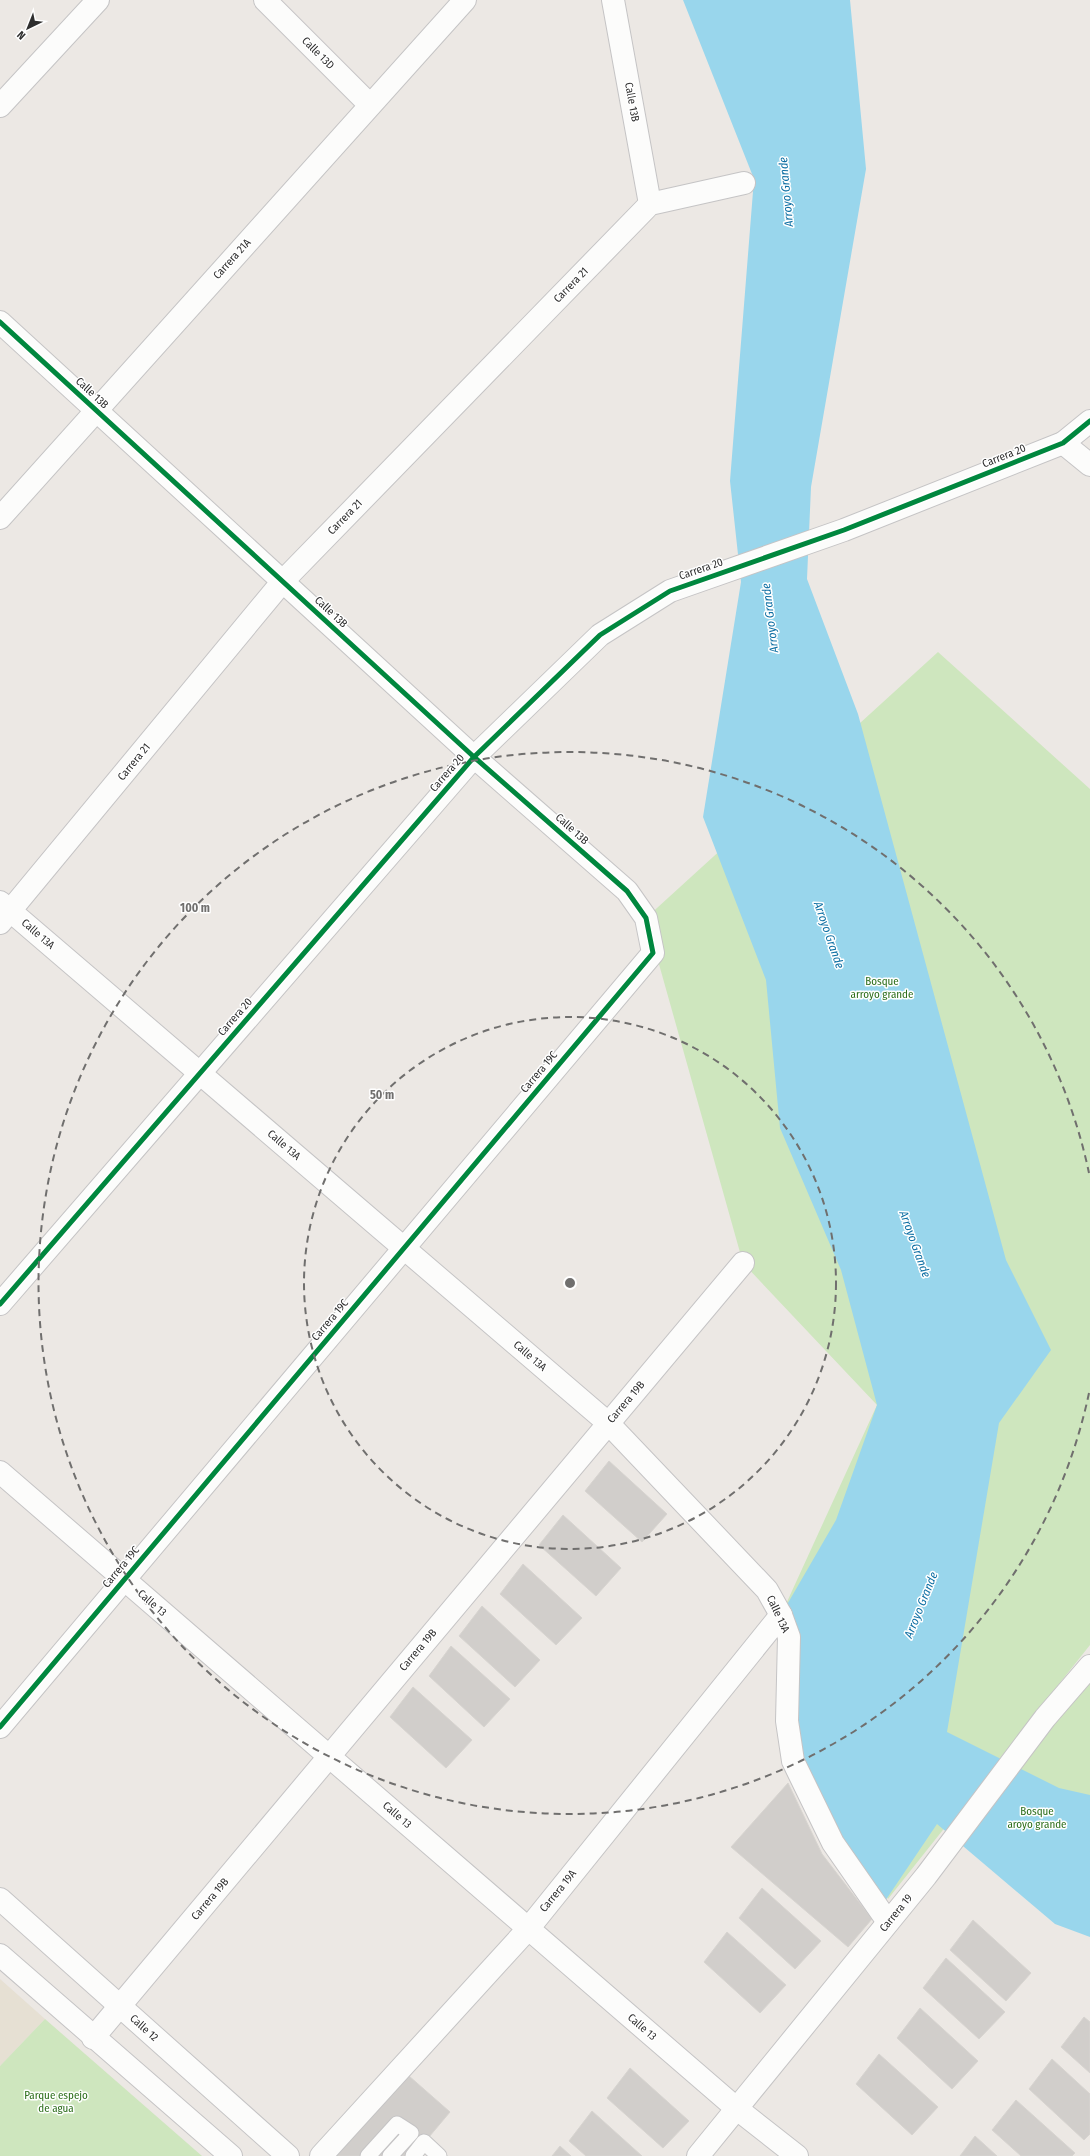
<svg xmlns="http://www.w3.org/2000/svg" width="1090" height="2156" font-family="'Fira Sans Condensed',sans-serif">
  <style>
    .education { fill: #e6e0d3 }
    .green { fill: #cee6be }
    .water { fill: #99d6ec }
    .building { fill: #d1cecb; stroke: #d7d4d0 }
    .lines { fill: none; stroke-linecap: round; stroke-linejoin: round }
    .service-casing { stroke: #c5c4c5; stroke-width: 17 }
    .minor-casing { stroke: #c5c4c5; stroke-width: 24 }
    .tertiary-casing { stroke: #c5c4c5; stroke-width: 24 }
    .secondary-casing { stroke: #c5c4c5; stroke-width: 24 }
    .service { stroke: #fcfcfb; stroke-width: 15 }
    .minor { stroke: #fcfcfb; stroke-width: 22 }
    .tertiary { stroke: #fcfcfb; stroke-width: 22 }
    .secondary { stroke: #fcfcfb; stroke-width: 22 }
    .cycleway-casing { stroke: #fff; stroke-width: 8 }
    .cycleway { stroke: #00873e; stroke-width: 5 }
    .ring { fill: none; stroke: #706f6e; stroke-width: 2; stroke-dasharray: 7 5 }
    .labels { text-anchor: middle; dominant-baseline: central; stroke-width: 3; stroke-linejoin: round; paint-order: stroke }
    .street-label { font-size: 11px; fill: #2e2e2e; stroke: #fff }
    .park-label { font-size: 11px; fill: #2c6e1b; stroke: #fff }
    .water-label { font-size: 12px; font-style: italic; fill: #0d6fa3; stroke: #fff }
    .centre { fill: #706f6e; stroke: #fff; stroke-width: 2 }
    .ring-label { font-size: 12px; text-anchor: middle; font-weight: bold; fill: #706f6e; stroke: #fff; stroke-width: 3; stroke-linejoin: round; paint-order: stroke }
  </style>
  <rect width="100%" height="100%" fill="#ece8e4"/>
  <!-- education -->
  <path class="education" d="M 0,1979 L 45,2019 L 0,2066 Z"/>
  <!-- green -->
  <g class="green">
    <path d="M 938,652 L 1090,789 L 1090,1645 L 888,1899 L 787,1721 L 781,1615 L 877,1405 L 743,1263 L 646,918 Z"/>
    <path d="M 1090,1670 L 1090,1933 L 965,1824 Z"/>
    <path d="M 45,2019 L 202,2156 L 0,2156 L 0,2066 Z"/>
  </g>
  <!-- water -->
  <path class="water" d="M 683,0 L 850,0 L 866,169 L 811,487 L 807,579 L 858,714 L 1006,1260 L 1051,1350 L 999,1423 L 947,1732 L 1059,1788 L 1090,1795 L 1090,1937 L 1055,1924 L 937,1824 L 879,1910 L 793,1761 L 781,1615 L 836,1520 L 877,1405 L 841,1270 L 780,1128 L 766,980 L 703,817 L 741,582 L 730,481 L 754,179 Z"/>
  <!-- building -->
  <g class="building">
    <path d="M 609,1461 L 667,1514 L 642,1542 L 585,1491 Z"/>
    <path d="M 563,1515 L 621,1568 L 596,1596 L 539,1545 Z"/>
    <path d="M 523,1564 L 582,1618 L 556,1645 L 500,1594 Z"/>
    <path d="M 482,1606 L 540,1660 L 515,1687 L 459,1636 Z"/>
    <path d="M 451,1646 L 510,1699 L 484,1727 L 429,1676 Z"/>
    <path d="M 413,1687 L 472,1740 L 446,1768 L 390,1717 Z"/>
    <path d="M 788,1783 L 822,1854 L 872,1919 L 848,1947 L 731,1847 Z"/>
    <path d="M 762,1888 L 821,1941 L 795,1969 L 739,1918 Z"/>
    <path d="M 973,1920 L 1031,1973 L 1006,2001 L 950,1950 Z"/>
    <path d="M 727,1932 L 786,1985 L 760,2013 L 704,1962 Z"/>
    <path d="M 946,1958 L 1005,2012 L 979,2039 L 923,1988 Z"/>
    <path d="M 920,2008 L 978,2061 L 952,2089 L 897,2038 Z"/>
    <path d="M 1084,2017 L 1090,2022 L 1090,2073 L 1061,2047 Z"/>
    <path d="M 879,2054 L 938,2107 L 912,2135 L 856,2084 Z"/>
    <path d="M 1052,2059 L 1090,2094 L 1090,2134 L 1084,2140 L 1029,2089 Z"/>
    <path d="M 630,2068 L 689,2121 L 663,2148 L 607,2098 Z"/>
    <path d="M 409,2076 L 450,2112 L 413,2156 L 334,2156 Z"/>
    <path d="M 1016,2100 L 1075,2153 L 1072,2156 L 1021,2156 L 992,2130 Z"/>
    <path d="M 592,2111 L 642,2156 L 586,2156 L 569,2141 Z"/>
    <path d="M 975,2136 L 997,2156 L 960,2156 Z"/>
    <path d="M 560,2146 L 571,2156 L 552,2156 Z"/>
  </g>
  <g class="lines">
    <!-- service casing -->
    <g class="service-casing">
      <g id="service">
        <path d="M 368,2156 L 397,2124 L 411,2133 L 390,2156"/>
        <path d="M 413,2156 L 424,2142 L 439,2156"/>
      </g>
    </g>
    <!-- minor casing -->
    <g class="minor-casing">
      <g id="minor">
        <path d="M 265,0 L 370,105"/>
        <path d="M 613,0 L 650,204"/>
        <path d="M 0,106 L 98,0"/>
        <path d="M 0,322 L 474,757 L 627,891 L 646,918 L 653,953 L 0,1727"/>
        <path d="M 1063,443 L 1090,465"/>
        <path d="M 0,518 L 465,0"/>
        <path d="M 0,902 L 608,1423 L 767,1590 L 781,1615 L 789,1637 L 787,1721 L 793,1761 L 833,1843 L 888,1922"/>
        <path d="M 0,923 L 283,581 L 650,204 L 744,183"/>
        <path d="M 0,1304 L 474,757 L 600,635 L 670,591 L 844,530 L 1063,443 L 1090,421"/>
        <path d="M 0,1472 L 736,2108 L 797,2156"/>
        <path d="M 93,2038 L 743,1263"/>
        <path d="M 321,2156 L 528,1929 L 781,1615"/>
      </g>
    </g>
    <!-- tertiary casing -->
    <g class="tertiary-casing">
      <g id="tertiary">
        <path d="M 0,1899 L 288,2156"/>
        <path d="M 0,1955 L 231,2156"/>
      </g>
    </g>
    <!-- secondary casing -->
    <g class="secondary-casing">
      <path id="secondary" d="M 698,2156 L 926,1876 L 1045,1718 L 1090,1666"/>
    </g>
    <!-- service -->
    <use href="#service" class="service"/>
    <!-- minor -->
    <use href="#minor" class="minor"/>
    <!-- tertiary -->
    <use href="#tertiary" class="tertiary"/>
    <!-- secondary -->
    <use href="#secondary" class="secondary"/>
    <!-- cycleway casing -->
    <g class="cycleway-casing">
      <g id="cycleway">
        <path d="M 0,322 L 474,757 L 627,891 L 646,918 L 653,953 L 0,1727"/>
        <path d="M 0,1304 L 474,757 L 600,635 L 670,591 L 844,530 L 1063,443 L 1090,421"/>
      </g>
    </g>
    <!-- cycleway -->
    <use href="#cycleway" class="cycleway"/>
  </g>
  <!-- distance rings -->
  <g class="ring">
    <circle cx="570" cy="1283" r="266"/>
    <path d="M1089 1393A531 531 0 1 1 1089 1173"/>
  </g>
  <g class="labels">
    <!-- street labels -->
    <g class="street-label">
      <text transform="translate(318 53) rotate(45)">Calle 13D</text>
      <text transform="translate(632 102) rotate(80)">Calle 13B</text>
      <text transform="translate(232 259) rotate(-48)">Carrera 21A</text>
      <text transform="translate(571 285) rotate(-46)">Carrera 21</text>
      <text transform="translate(92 393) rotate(43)">Calle 13B</text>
      <text transform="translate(1004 456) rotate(-22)">Carrera 20</text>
      <text transform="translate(345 517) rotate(-46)">Carrera 21</text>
      <text transform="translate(701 569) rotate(-19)">Carrera 20</text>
      <text transform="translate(331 612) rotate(43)">Calle 13B</text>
      <text transform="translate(134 762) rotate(-51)">Carrera 21</text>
      <text transform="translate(447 773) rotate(-49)">Carrera 20</text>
      <text transform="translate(572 829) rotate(42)">Calle 13B</text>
      <text transform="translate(38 934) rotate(41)">Calle 13A</text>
      <text transform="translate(235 1017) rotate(-49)">Carrera 20</text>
      <text transform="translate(539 1072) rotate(-50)">Carrera 19C</text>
      <text transform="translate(284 1145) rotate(41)">Calle 13A</text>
      <text transform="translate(330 1320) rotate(-50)">Carrera 19C</text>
      <text transform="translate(530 1356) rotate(41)">Calle 13A</text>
      <text transform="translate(626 1402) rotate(-50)">Carrera 19B</text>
      <text transform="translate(121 1567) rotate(-50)">Carrera 19C</text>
      <text transform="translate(152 1603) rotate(41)">Calle 13</text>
      <text transform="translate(778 1614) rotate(65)">Calle 13A</text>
      <text transform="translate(418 1650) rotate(-50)">Carrera 19B</text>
      <text transform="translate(397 1815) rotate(41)">Calle 13</text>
      <text transform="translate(558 1891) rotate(-51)">Carrera 19A</text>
      <text transform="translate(210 1899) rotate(-50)">Carrera 19B</text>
      <text transform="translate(896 1913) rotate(-51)">Carrera 19</text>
      <text transform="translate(642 2027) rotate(41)">Calle 13</text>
      <text transform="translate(144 2028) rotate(42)">Calle 12</text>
    </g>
    <!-- park labels -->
    <g class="park-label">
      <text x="882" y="981">Bosque<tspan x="882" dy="13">arroyo grande</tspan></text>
      <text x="1037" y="1811">Bosque<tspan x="1037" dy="13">aroyo grande</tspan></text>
      <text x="56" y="2095">Parque espejo<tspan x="56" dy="13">de agua</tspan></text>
    </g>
    <!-- water labels -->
    <g class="water-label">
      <text transform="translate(786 192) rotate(-95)">Arroyo Grande</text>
      <text transform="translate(770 618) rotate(-97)">Arroyo Grande</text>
      <text transform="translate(829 935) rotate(71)">Arroyo Grande</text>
      <text transform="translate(915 1244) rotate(70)">Arroyo Grande</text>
      <text transform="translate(921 1605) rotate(-68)">Arroyo Grande</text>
    </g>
  </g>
  <circle cx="570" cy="1283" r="6" class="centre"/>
  <g class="ring-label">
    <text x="195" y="912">100 m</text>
    <text x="382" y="1099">50 m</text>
  </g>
  <!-- north arrow -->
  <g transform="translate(28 28) rotate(223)" stroke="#ffffff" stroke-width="3" paint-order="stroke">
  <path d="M0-3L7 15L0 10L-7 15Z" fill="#2e2e2e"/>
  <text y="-6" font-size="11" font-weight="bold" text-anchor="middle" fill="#2e2e2e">N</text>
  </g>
</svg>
